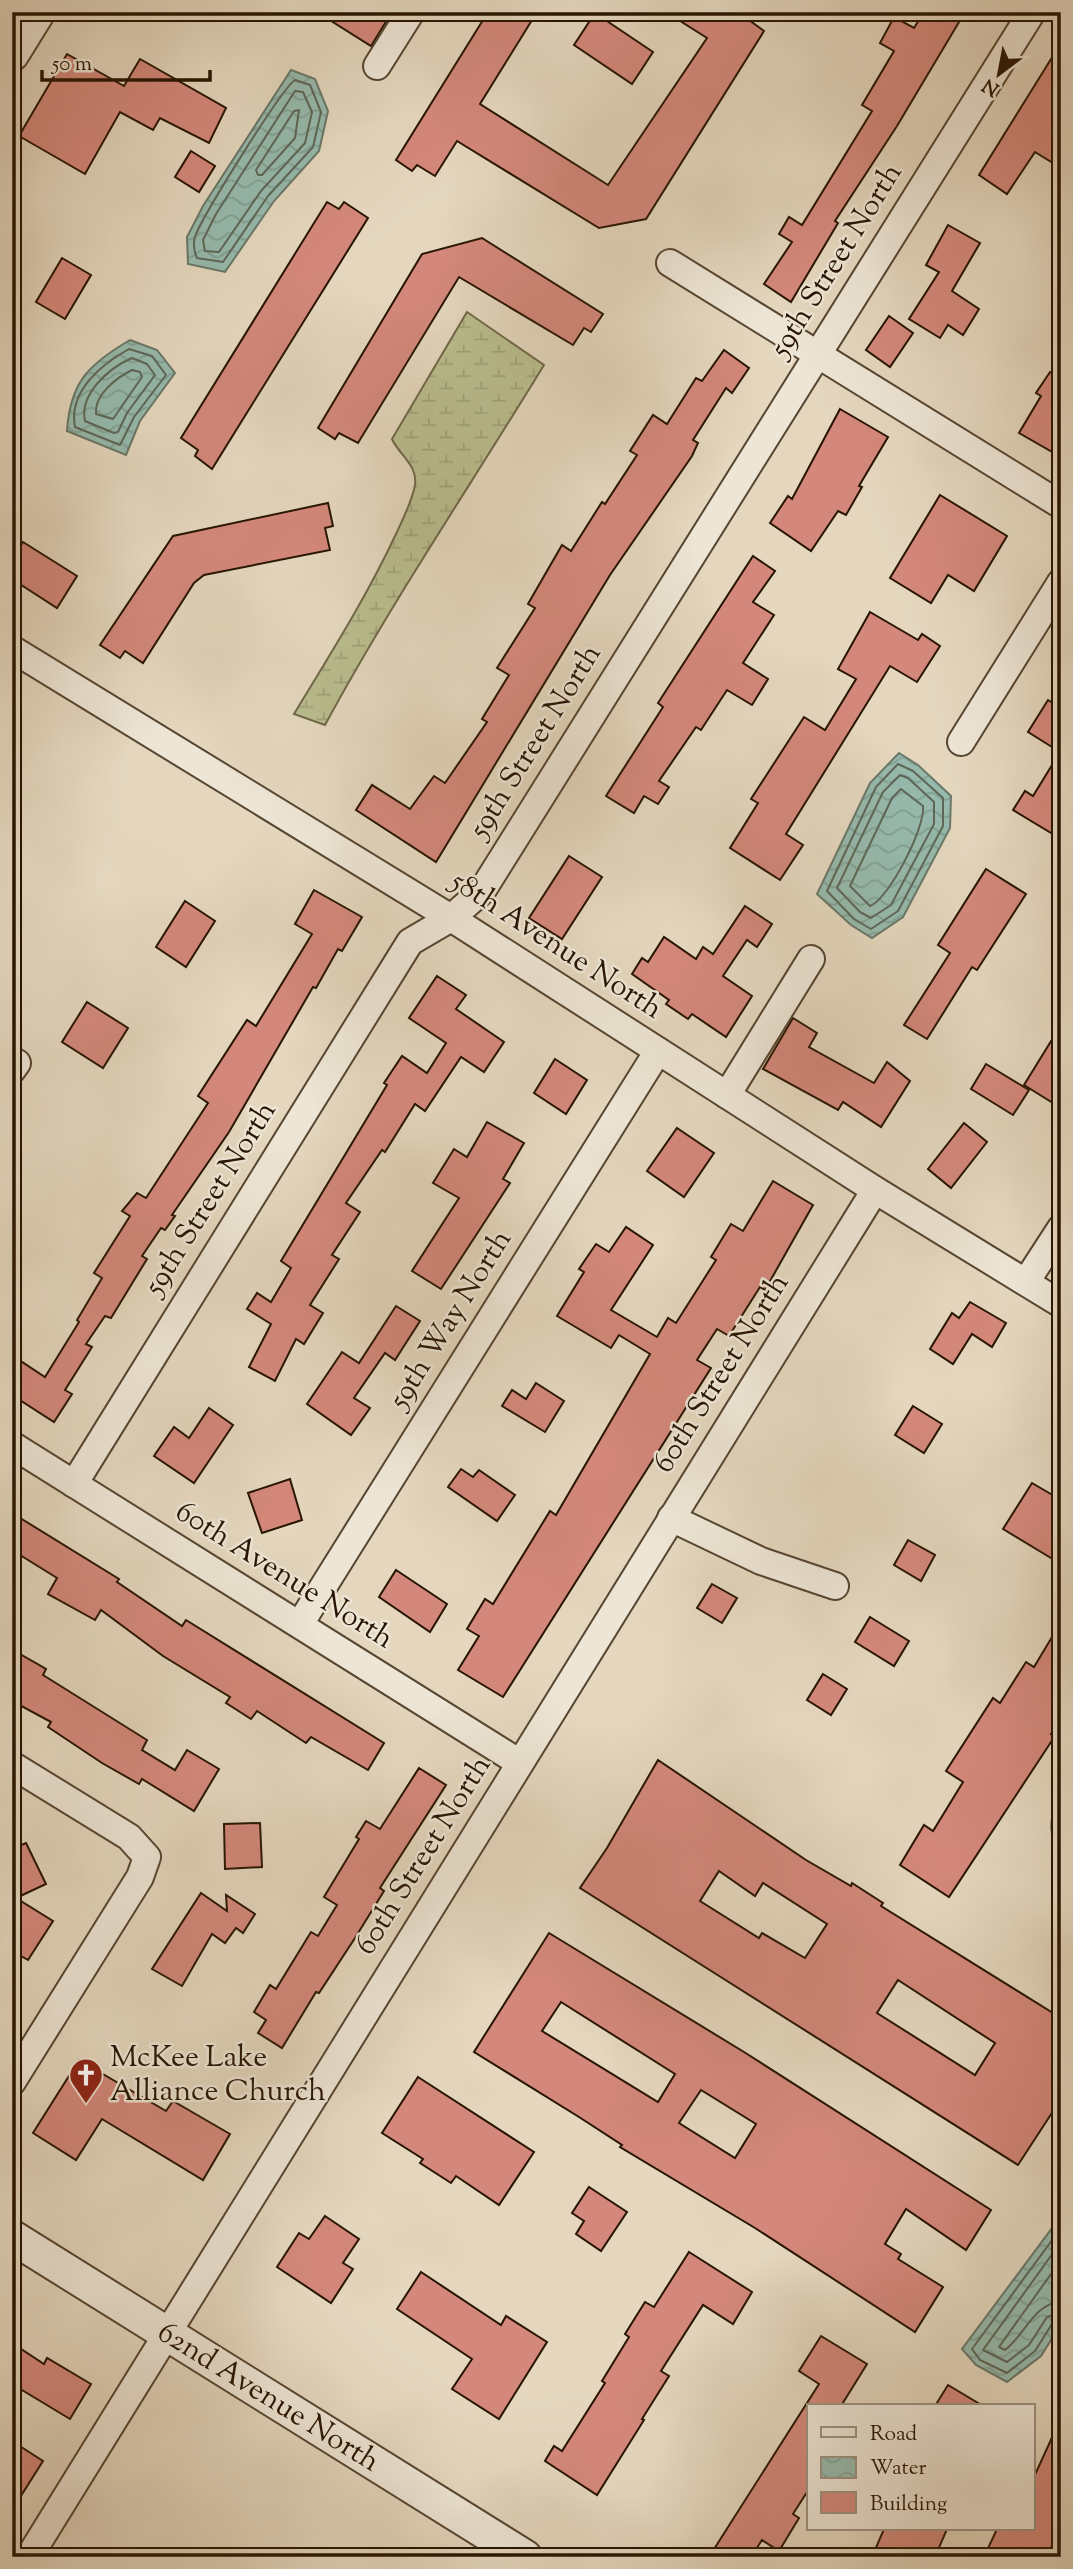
<svg xmlns="http://www.w3.org/2000/svg" width="1073" height="2569" font-family="'Sorts Mill Goudy',serif">
  <style>
    .wetland { fill: url(#wetland-marsh); stroke: #706848; stroke-width: 2 }
    .water { fill: url(#water-waves); stroke: #6a7868; stroke-width: 2 }
    .lines { fill: none; stroke-linecap: round; stroke-linejoin: round }
    .shore { stroke: #5e6757; stroke-width: 2 }
    .building { fill: #d4887b; stroke: #271401; stroke-width: 2; fill-rule: evenodd }
    .minor-casing { stroke: #564530; stroke-width: 30 }
    .tertiary-casing { stroke: #564530; stroke-width: 37 }
    .minor { stroke: #ede5d5; stroke-width: 26 }
    .tertiary { stroke: #ede5d5; stroke-width: 33 }
    .labels { text-anchor: middle; dominant-baseline: central; stroke-width: 5; stroke-linejoin: round; paint-order: stroke }
    .street-label { font-size: 30px; fill: #271401; stroke: #ede5d5 }
    .poi-label { font-size: 30px; fill: #271401; stroke: #ede5d5; text-anchor: start }
  </style>
  <defs>
    <pattern id="wetland-marsh" width="20" height="14" patternUnits="userSpaceOnUse" patternTransform="scale(1.75)"><rect width="20" height="14" fill="#b9bd8e"/><path d="M1 5h8M5 5V1M11 12h8M15 12V8" fill="none" stroke="#9fa279"/></pattern>
    <pattern id="water-waves" width="16" height="10" patternUnits="userSpaceOnUse" patternTransform="scale(1.75)"><rect width="16" height="10" fill="#96baad"/><path d="M0 5q4-4 8 0t8 0" fill="none" stroke="#819f93"/></pattern>
  </defs>
  <rect width="100%" height="100%" fill="#e4d7be"/>
  <filter id="stains"><feTurbulence type="fractalNoise" baseFrequency=".00286" numOctaves="4"/><feColorMatrix values="0 0 0 0 .2 0 0 0 0 .09 0 0 0 0 .02 0 0 0 .5 -.17"/></filter>
  <radialGradient id="worn" r=".72"><stop offset=".6" stop-color="#630" stop-opacity="0"/><stop offset="1" stop-color="#630" stop-opacity=".3"/></radialGradient>
  <!-- wetland -->
  <path class="wetland" d="M 467,312 L 544,365 C 471,485 392,601 325,725 L 294,714 C 329,656 366,598 395,536 C 402,521 412,502 415,485 C 418,465 399,455 392,439 Z"/>
  <!-- water -->
  <g class="water">
    <path d="M 291,70 L 315,79 L 328,111 L 319,151 L 274,201 L 225,272 L 188,264 L 187,237 L 203,206 Z"/>
    <path d="M 130,340 L 157,350 L 175,373 L 140,421 L 126,455 L 67,431 C 70,382 89,364 130,340 Z"/>
    <path d="M 899,753 L 918,765 L 951,796 L 950,828 L 903,917 L 872,938 L 851,925 L 817,894 L 870,783 Z"/>
    <path d="M 1061,1802 L 1061,1855 C 1050,1839 1046,1818 1061,1802 Z"/>
    <path d="M 1061,2216 L 1061,2324 L 1041,2356 L 1007,2382 L 976,2365 L 962,2349 Z"/>
  </g>
  <g class="lines">
    <!-- shore -->
    <g class="shore">
      <path d="M 295,80 L 310,85 L 321,112 L 313,147 L 268,196 L 223,262 L 197,258 C 194,252 193,243 195,237 C 201,218 282,88 295,80 Z"/>
      <path d="M 295,91 L 303,92 L 312,112 L 305,143 L 261,191 L 219,252 L 205,251 L 203,240 L 216,214 Z"/>
      <path d="M 299,110 L 295,138 L 262,175 L 258,175 L 256,170 L 294,111 Z"/>
      <path d="M 129,349 L 152,356 L 166,375 L 134,417 L 120,445 L 75,427 C 68,391 102,364 129,349 Z"/>
      <path d="M 132,358 L 147,364 L 155,375 L 127,413 L 118,432 L 114,433 L 85,421 C 79,394 109,368 132,358 Z"/>
      <path d="M 132,370 L 140,372 L 142,377 L 113,419 L 96,414 C 94,395 116,378 132,370 Z"/>
      <path d="M 898,764 L 913,771 L 943,798 L 943,826 L 898,911 L 871,929 L 854,919 L 827,891 L 876,787 Z"/>
      <path d="M 900,775 L 908,778 L 934,802 L 934,824 L 891,905 L 871,918 L 860,912 L 837,888 L 883,792 Z"/>
      <path d="M 901,789 L 923,806 C 926,826 889,899 870,906 L 850,886 L 892,798 Z"/>
      <path d="M 1061,2228 L 972,2349 L 980,2360 L 1007,2373 L 1035,2351 L 1052,2324 L 1061,2321"/>
      <path d="M 1061,2242 L 983,2350 L 1007,2362 L 1029,2345 L 1047,2317 L 1061,2312"/>
      <path d="M 1061,2260 L 999,2347 L 1005,2350 C 1025,2335 1034,2303 1061,2302"/>
    </g>
  </g>
  <!-- building -->
  <g class="building">
    <path d="M 317,12 L 392,12 L 371,46 Z"/>
    <path d="M 488,12 L 537,12 L 480,104 L 608,185 L 707,38 L 666,12 L 738,12 L 764,31 L 646,219 L 599,228 L 457,141 L 435,176 L 417,165 L 412,171 L 396,160 Z"/>
    <path d="M 924,12 L 965,12 L 897,126 L 835,221 L 838,223 L 791,302 L 764,284 L 792,242 L 779,234 L 789,217 L 802,225 L 872,111 L 862,105 L 894,51 L 880,43 L 894,17 L 914,28 Z"/>
    <path d="M 595,13 L 653,52 L 632,84 L 574,45 Z"/>
    <path d="M 1061,43 L 1061,168 L 1035,152 L 1007,194 L 979,175 Z"/>
    <path d="M 67,54 L 124,86 L 140,59 L 226,108 L 209,143 L 160,118 L 153,130 L 120,112 L 85,174 L 19,136 Z"/>
    <path d="M 191,151 L 215,166 L 199,192 L 175,177 Z"/>
    <path d="M 327,202 L 339,209 L 344,202 L 368,218 L 212,469 L 195,456 L 198,450 L 181,438 Z"/>
    <path d="M 948,225 L 980,243 L 952,291 L 979,309 L 963,335 L 948,325 L 940,338 L 909,319 L 939,272 L 926,265 Z"/>
    <path d="M 482,238 L 603,314 L 591,332 L 584,328 L 573,345 L 459,277 L 358,443 L 339,433 L 335,439 L 318,428 L 422,254 Z"/>
    <path d="M 62,258 L 91,275 L 65,319 L 36,302 Z"/>
    <path d="M 889,316 L 913,333 L 890,367 L 866,350 Z"/>
    <path d="M 724,350 L 749,368 L 732,393 L 726,388 L 693,440 L 698,443 L 692,456 L 610,575 L 436,862 L 356,810 L 372,785 L 410,809 L 434,776 L 445,783 L 487,722 L 482,719 L 509,675 L 497,668 L 535,608 L 528,604 L 562,545 L 571,551 L 602,502 L 605,504 L 637,455 L 630,451 L 653,415 L 667,424 L 696,378 L 702,381 Z"/>
    <path d="M 1050,372 L 1061,379 L 1061,457 L 1019,433 L 1041,396 L 1036,393 Z"/>
    <path d="M 840,409 L 888,437 L 859,486 L 862,487 L 846,515 L 838,511 L 811,551 L 770,523 L 788,496 L 792,499 Z"/>
    <path d="M 940,495 L 1007,536 L 974,591 L 948,575 L 931,603 L 890,578 Z"/>
    <path d="M 328,503 L 333,526 L 325,528 L 330,550 L 204,575 L 194,583 L 143,663 L 125,651 L 120,658 L 100,645 L 173,536 Z"/>
    <path d="M 23,542 L 77,576 L 57,608 L 12,579 L 12,559 Z"/>
    <path d="M 753,556 L 775,571 L 753,602 L 774,615 L 743,663 L 768,679 L 752,705 L 727,690 L 701,730 L 696,727 L 659,781 L 669,787 L 658,804 L 644,796 L 634,813 L 606,796 L 663,707 L 658,703 Z"/>
    <path d="M 870,612 L 918,640 L 922,634 L 940,646 L 917,682 L 890,666 L 786,834 L 803,845 L 780,880 L 730,848 L 758,803 L 751,799 L 804,717 L 825,730 L 856,679 L 838,669 Z"/>
    <path d="M 1048,700 L 1061,708 L 1061,839 L 1013,810 L 1025,791 L 1033,796 L 1060,752 L 1028,732 Z"/>
    <path d="M 569,856 L 602,877 L 562,939 L 529,918 Z"/>
    <path d="M 986,869 L 1026,894 L 977,970 L 972,967 L 927,1039 L 904,1025 L 950,953 L 938,945 Z"/>
    <path d="M 314,890 L 362,917 L 342,951 L 338,949 L 316,988 L 313,987 L 229,1132 L 172,1215 L 175,1216 L 165,1230 L 161,1228 L 142,1256 L 147,1259 L 111,1318 L 105,1316 L 86,1344 L 92,1347 L 65,1390 L 72,1394 L 54,1422 L 12,1395 L 12,1371 L 19,1360 L 45,1377 L 79,1322 L 77,1320 L 102,1278 L 94,1273 L 130,1216 L 122,1211 L 137,1193 L 146,1198 L 208,1103 L 198,1096 L 247,1020 L 256,1026 L 312,934 L 295,924 Z"/>
    <path d="M 185,901 L 215,921 L 186,967 L 156,947 Z"/>
    <path d="M 745,906 L 772,924 L 757,947 L 747,940 L 723,976 L 752,996 L 726,1037 L 692,1014 L 688,1019 L 666,1004 L 669,1000 L 632,974 L 642,958 L 648,962 L 664,937 L 696,959 L 703,947 L 713,954 Z"/>
    <path d="M 437,976 L 466,995 L 456,1009 L 504,1042 L 484,1072 L 461,1057 L 425,1111 L 415,1104 L 385,1152 L 382,1150 L 346,1203 L 360,1212 L 332,1255 L 339,1259 L 310,1305 L 323,1313 L 304,1344 L 296,1339 L 275,1381 L 249,1367 L 271,1324 L 247,1309 L 257,1293 L 271,1302 L 291,1268 L 281,1261 L 387,1085 L 384,1083 L 402,1056 L 427,1073 L 446,1043 L 409,1018 Z"/>
    <path d="M 87,1002 L 128,1028 L 103,1068 L 62,1042 Z"/>
    <path d="M 793,1018 L 817,1033 L 809,1047 L 874,1083 L 887,1062 L 910,1081 L 881,1127 L 843,1102 L 838,1110 L 763,1069 Z"/>
    <path d="M 1061,1025 L 1061,1108 L 1024,1085 Z"/>
    <path d="M 555,1059 L 587,1080 L 566,1114 L 534,1093 Z"/>
    <path d="M 986,1064 L 1029,1090 L 1013,1115 L 971,1089 Z"/>
    <path d="M 487,1122 L 524,1143 L 503,1179 L 510,1183 L 441,1289 L 412,1271 L 459,1198 L 433,1183 L 454,1149 L 467,1157 Z"/>
    <path d="M 964,1123 L 987,1142 L 951,1188 L 928,1169 Z"/>
    <path d="M 677,1128 L 714,1153 L 684,1197 L 647,1171 Z"/>
    <path d="M 773,1181 L 813,1205 L 765,1290 L 760,1287 L 729,1336 L 717,1329 L 697,1360 L 711,1368 L 503,1697 L 458,1670 L 479,1636 L 467,1629 L 485,1599 L 493,1604 L 550,1511 L 556,1515 L 650,1354 L 619,1335 L 611,1348 L 557,1316 L 584,1272 L 579,1269 L 596,1244 L 609,1252 L 626,1227 L 653,1245 L 611,1310 L 657,1337 L 668,1318 L 676,1323 L 716,1260 L 711,1257 L 731,1224 L 743,1231 Z"/>
    <path d="M 970,1302 L 1006,1323 L 992,1347 L 972,1334 L 953,1364 L 930,1349 L 952,1313 L 959,1318 Z"/>
    <path d="M 396,1306 L 420,1321 L 395,1360 L 385,1353 L 354,1398 L 370,1408 L 351,1435 L 307,1404 L 342,1352 L 359,1363 Z"/>
    <path d="M 536,1383 L 564,1401 L 545,1432 L 502,1406 L 512,1390 L 526,1399 Z"/>
    <path d="M 913,1406 L 942,1424 L 924,1453 L 895,1435 Z"/>
    <path d="M 209,1408 L 233,1425 L 194,1483 L 154,1456 L 174,1427 L 189,1438 Z"/>
    <path d="M 461,1469 L 473,1477 L 479,1470 L 515,1495 L 497,1521 L 448,1487 Z"/>
    <path d="M 290,1479 L 302,1520 L 262,1533 L 248,1493 Z"/>
    <path d="M 1032,1483 L 1061,1500 L 1061,1564 L 1003,1529 Z"/>
    <path d="M 12,1513 L 119,1579 L 117,1582 L 182,1626 L 186,1620 L 384,1743 L 368,1770 L 311,1737 L 306,1743 L 257,1711 L 251,1719 L 226,1703 L 230,1697 L 163,1656 L 101,1610 L 95,1620 L 48,1594 L 57,1578 L 12,1550 Z"/>
    <path d="M 908,1540 L 935,1555 L 921,1581 L 894,1565 Z"/>
    <path d="M 396,1570 L 447,1604 L 430,1632 L 379,1597 Z"/>
    <path d="M 712,1584 L 737,1598 L 722,1623 L 697,1608 Z"/>
    <path d="M 870,1617 L 909,1641 L 894,1666 L 855,1642 Z"/>
    <path d="M 1061,1622 L 1061,1719 L 1051,1734 L 1055,1736 L 949,1897 L 900,1865 L 924,1825 L 933,1831 L 963,1782 L 946,1771 L 993,1698 L 1000,1703 L 1026,1662 L 1034,1667 Z"/>
    <path d="M 20,1654 L 46,1669 L 43,1675 L 147,1740 L 142,1750 L 175,1770 L 187,1750 L 219,1769 L 194,1811 L 142,1779 L 139,1784 L 102,1763 L 48,1727 L 51,1722 L 12,1701 L 12,1667 Z"/>
    <path d="M 823,1674 L 847,1689 L 831,1715 L 807,1700 Z"/>
    <path d="M 658,1760 L 806,1860 L 851,1886 L 852,1883 L 883,1903 L 881,1906 L 1061,2018 L 1061,2099 L 1018,2165 L 580,1888 L 607,1848 ZM 719,1871 L 755,1896 L 763,1883 L 827,1924 L 805,1958 L 762,1933 L 759,1938 L 700,1901 ZM 898,1980 L 995,2043 L 975,2075 L 877,2013 Z"/>
    <path d="M 419,1768 L 446,1785 L 380,1888 L 384,1891 L 355,1938 L 319,1993 L 316,1992 L 282,2048 L 258,2033 L 266,2020 L 254,2012 L 270,1985 L 276,1989 L 311,1932 L 318,1936 L 337,1905 L 324,1897 L 359,1839 L 356,1837 L 366,1821 L 380,1829 Z"/>
    <path d="M 260,1823 L 262,1867 L 225,1869 L 224,1824 Z"/>
    <path d="M 26,1843 L 46,1884 L 16,1898 L 53,1921 L 28,1960 L 12,1951 L 12,1849 Z"/>
    <path d="M 201,1893 L 227,1911 L 226,1895 L 255,1914 L 243,1933 L 236,1928 L 225,1943 L 212,1934 L 182,1986 L 152,1969 Z"/>
    <path d="M 549,1933 L 744,2052 L 991,2210 L 966,2250 L 906,2209 L 885,2244 L 901,2254 L 898,2259 L 943,2287 L 915,2332 L 755,2228 L 620,2147 L 622,2145 L 579,2117 L 474,2052 ZM 561,2002 L 675,2074 L 658,2102 L 542,2031 ZM 701,2090 L 756,2124 L 735,2158 L 679,2123 Z"/>
    <path d="M 79,2060 L 166,2111 L 173,2101 L 230,2134 L 203,2180 L 102,2119 L 76,2160 L 33,2133 Z"/>
    <path d="M 418,2077 L 534,2152 L 499,2205 L 456,2176 L 451,2183 L 420,2163 L 423,2159 L 382,2133 Z"/>
    <path d="M 589,2187 L 627,2212 L 601,2251 L 576,2234 L 584,2221 L 572,2213 Z"/>
    <path d="M 325,2216 L 359,2239 L 343,2263 L 353,2269 L 331,2303 L 277,2267 L 299,2233 L 309,2239 Z"/>
    <path d="M 689,2252 L 752,2292 L 733,2324 L 703,2305 L 661,2371 L 669,2376 L 642,2419 L 644,2420 L 597,2495 L 545,2461 L 554,2446 L 562,2451 L 605,2383 L 602,2381 L 629,2337 L 625,2334 L 645,2302 L 654,2307 Z"/>
    <path d="M 421,2272 L 501,2325 L 506,2316 L 547,2342 L 499,2419 L 452,2389 L 472,2359 L 397,2309 Z"/>
    <path d="M 821,2336 L 867,2364 L 841,2406 L 809,2406 L 809,2489 L 793,2514 L 799,2518 L 779,2551 L 762,2540 L 751,2557 L 709,2557 L 819,2384 L 799,2371 Z"/>
    <path d="M 12,2343 L 44,2364 L 47,2358 L 91,2384 L 70,2419 L 12,2384 Z"/>
    <path d="M 948,2385 L 983,2406 L 935,2406 Z"/>
    <path d="M 1061,2418 L 1061,2526 L 1047,2557 L 984,2557 L 997,2529 L 1033,2529 L 1033,2479 Z"/>
    <path d="M 12,2441 L 43,2461 L 12,2510 Z"/>
    <path d="M 884,2529 L 947,2529 L 935,2557 L 872,2557 Z"/>
  </g>
  <g class="lines">
    <!-- minor casing -->
    <g class="minor-casing">
      <g id="minor">
        <path d="M 377,66 L 411,12"/>
        <path d="M 670,263 L 1061,505"/>
        <path d="M 12,649 L 451,918 L 875,1190 L 1061,1304"/>
        <path d="M 961,742 L 1061,582"/>
        <path d="M 12,1060 L 17,1063 L 12,1070"/>
        <path d="M 727,1095 L 811,959"/>
        <path d="M 1026,1282 L 1061,1228"/>
        <path d="M 12,1445 L 520,1763"/>
        <path d="M 74,1484 L 410,942 L 451,918 L 482,891 L 1032,12"/>
        <path d="M 671,1518 L 761,1561 L 835,1586"/>
        <path d="M 300,1624 L 658,1051"/>
        <path d="M 12,1765 L 129,1837 L 147,1857 L 140,1877 L 12,2082"/>
        <path d="M 29,2557 L 875,1190"/>
      </g>
    </g>
    <!-- tertiary casing -->
    <g class="tertiary-casing">
      <g id="tertiary">
        <path d="M 12,54 L 38,12"/>
        <path d="M 12,2237 L 525,2557"/>
      </g>
    </g>
    <!-- minor -->
    <use href="#minor" class="minor"/>
    <!-- tertiary -->
    <use href="#tertiary" class="tertiary"/>
  </g>
  <!-- icons -->
  <defs>
    <g id="church-pin" transform="scale(1.75)"><path d="M0 17L-7.5 6A9.5 9.5 0 1 1 7.5 6Z" fill="#8f2418" stroke="#ede5d5"/><path d="M-1.2-6h2.4v3.5h3.3v2.4h-3.3V6h-2.4V-.1h-3.3v-2.4h3.3Z" fill="#fff"/></g>
  </defs>
  <g fill-rule="evenodd">
    <use href="#church-pin" x="86" y="2075"/>
  </g>
  <g class="labels">
    <!-- street labels -->
    <g class="street-label">
      <text transform="translate(837 261) rotate(-58)">59th Street North</text>
      <text transform="translate(536 742) rotate(-58)">59th Street North</text>
      <text transform="translate(556 946) rotate(33)">58th Avenue North</text>
      <text transform="translate(211 1199) rotate(-58)">59th Street North</text>
      <text transform="translate(451 1320) rotate(-58)">59th Way North</text>
      <text transform="translate(722 1374) rotate(-58)">60th Street North</text>
      <text transform="translate(284 1576) rotate(32)">60th Avenue North</text>
      <text transform="translate(424 1856) rotate(-58)">60th Street North</text>
      <text transform="translate(268 2398) rotate(32)">62nd Avenue North</text>
    </g>
    <!-- poi labels -->
    <g class="poi-label">
      <text x="110" y="2058">McKee Lake<tspan x="110" dy="34">Alliance Church</tspan></text>
    </g>
  </g>
  <!-- margin -->
  <rect width="1073" height="2569" fill="none" stroke="#e4d7be" stroke-width="42"/>
  <rect x="14" y="14" width="1045" height="2541" fill="none" stroke="#271401" stroke-width="3.5"/>
  <rect x="21" y="21" width="1031" height="2527" fill="none" stroke="#271401" stroke-width="2"/>
  <!-- legend -->
  <rect x="807" y="2404" width="228" height="126" fill="#ede5d5" stroke="#9e9180" stroke-width="2"/>
  <rect x="821" y="2427" width="35" height="10" fill="#ede5d5" stroke="#9e9180" stroke-width="2"/>
  <text x="870" y="2440" font-size="21" fill="#271401">Road</text>
  <rect x="821" y="2457" width="35" height="21" fill="url(#water-waves)" stroke="#9e9180" stroke-width="2"/>
  <text x="870" y="2474" font-size="21" fill="#271401">Water</text>
  <rect x="821" y="2492" width="35" height="21" fill="#d4887b" stroke="#9e9180" stroke-width="2"/>
  <text x="870" y="2510" font-size="21" fill="#271401">Building</text>
  <!-- north arrow -->
  <g transform="translate(999 74) rotate(212)" stroke="#ede5d5" stroke-width="5" paint-order="stroke">
  <path d="M0-5L12 26L0 18L-12 26Z" fill="#271401"/>
  <text y="-10" font-size="19" font-weight="bold" text-anchor="middle" fill="#271401">N</text>
  </g>
  <!-- scale -->
  <path d="M42 70v10h168v-10" fill="none" stroke="#271401" stroke-width="3.5"/>
  <text x="52" y="70" font-size="21" fill="#271401" stroke="#ede5d5" stroke-width="5" paint-order="stroke">50 m</text>
  <rect width="100%" height="100%" filter="url(#stains)"/>
  <rect width="100%" height="100%" fill="url(#worn)"/>
</svg>
